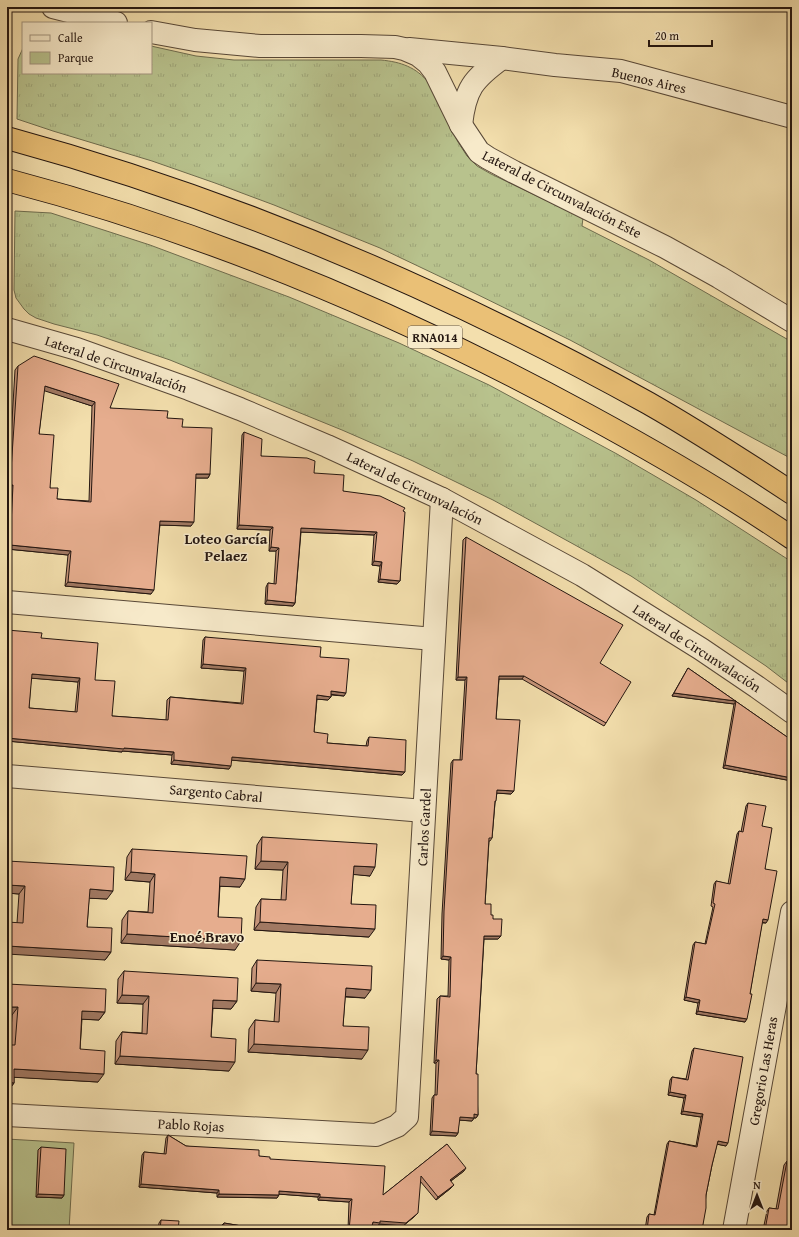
<svg xmlns="http://www.w3.org/2000/svg" width="799" height="1237" font-family="'Gentium Book Plus',serif">
  <style>
    .grass { fill: url(#grass-tufts); stroke: #6e6c4e }
    .park { fill: #b8c28d; stroke: #6e6c4e }
    .lines { fill: none; stroke-linecap: round; stroke-linejoin: round }
    .minor-casing { stroke: #584837; stroke-width: 24 }
    .highway-casing { stroke: #241610; stroke-width: 24 }
    .minor { stroke: #f7eaca; stroke-width: 22 }
    .highway { stroke: #eac076; stroke-width: 22 }
    .wall { fill: #c6957a; stroke: #241610; fill-rule: evenodd }
    .shaded-wall { fill: #a17963; stroke: #241610 }
    .building { fill: #e6ad8e; stroke: #241610; fill-rule: evenodd }
    .labels { text-anchor: middle; dominant-baseline: central; stroke-width: 3; stroke-linejoin: round; paint-order: stroke }
    .shield { fill: #f7eaca; stroke: #635648; stroke-width: 1 }
    .shield-label { font-size: 13px; font-weight: bold; fill: #241610 }
    .street-label { font-size: 14px; fill: #241610; stroke: #f7eaca }
    .neighbourhood-label { font-size: 15px; font-weight: bold; fill: #241610; stroke: #f7eaca }
  </style>
  <defs>
    <pattern id="grass-tufts" width="24" height="20" patternUnits="userSpaceOnUse"><rect width="24" height="20" fill="#b8c28d"/><path d="M3 7l-1-3M5 7V3M7 7l1-3M15 17l-1-3M17 17v-4M19 17l1-3" fill="none" stroke="#9ea679"/></pattern>
  </defs>
  <rect width="100%" height="100%" fill="#f3dfad"/>
  <filter id="stains"><feTurbulence type="fractalNoise" baseFrequency=".005" numOctaves="4"/><feColorMatrix values="0 0 0 0 .2 0 0 0 0 .09 0 0 0 0 .02 0 0 0 .5 -.17"/></filter>
  <radialGradient id="worn" r=".72"><stop offset=".6" stop-color="#630" stop-opacity="0"/><stop offset="1" stop-color="#630" stop-opacity=".3"/></radialGradient>
  <!-- grass -->
  <g class="grass">
    <path d="M 151,46 L 196,56 L 234,60 L 381,60 C 401,62 416,67 429,83 L 458,142 L 467,156 L 477,166 L 491,174 L 583,218 L 582,226 L 649,260 L 792,342 L 792,459 L 570,340 L 462,287 L 380,248 L 274,205 L 215,183 L 152,161 L 53,131 L 17,119 L 18,59 L 23,48 L 23,73 L 151,73 Z"/>
    <path d="M 15,211 L 51,213 L 150,245 L 289,297 L 399,343 L 489,385 L 617,454 L 696,500 L 792,562 L 792,686 L 766,666 L 631,576 L 575,545 L 493,500 L 413,461 L 342,430 L 170,360 L 97,335 L 54,324 L 36,318 L 29,314 L 24,309 L 16,298 L 14,290 Z"/>
  </g>
  <!-- park -->
  <path class="park" d="M 7,1139 L 74,1143 L 69,1230 L 7,1230 Z"/>
  <g class="lines">
    <!-- minor casing -->
    <g class="minor-casing">
      <g id="minor">
        <path d="M 53,7 L 116,23"/>
        <path d="M 151,32 L 195,40 L 260,46 L 361,46 L 395,47 L 404,49 L 418,55 L 428,63 L 435,72 L 461,125 L 479,152 L 488,158 L 514,172 L 665,247 L 719,277 L 792,321"/>
        <path d="M 409,49 L 502,58 L 555,65 L 621,71 L 792,117"/>
        <path d="M 461,125 C 465,89 473,79 502,58"/>
        <path d="M 7,329 L 77,349 L 189,389 L 240,409 L 327,446 L 442,499 L 582,575 L 701,649 L 757,687 L 792,712"/>
        <path d="M 7,602 L 434,639"/>
        <path d="M 7,776 L 424,811"/>
        <path d="M 7,1115 L 376,1135 L 397,1126 L 407,1117 L 442,499"/>
        <path d="M 734,1230 L 792,912"/>
      </g>
    </g>
    <!-- highway casing -->
    <g class="highway-casing">
      <g id="highway">
        <path d="M 7,138 C 231,199 446,291 648,403 C 697,431 745,462 792,493"/>
        <path d="M 7,180 C 209,233 404,315 587,415 C 657,453 726,493 792,538"/>
      </g>
    </g>
    <!-- minor -->
    <use href="#minor" class="minor"/>
    <!-- highway -->
    <use href="#highway" class="highway"/>
  </g>
  <!-- wall -->
  <g class="wall">
    <path d="M 18,366 L 110,408 L 167,418 L 182,427 L 210,474 L 208,478 L 195,478 L 191,526 L 160,525 L 151,594 L 65,586 L 68,555 L 7,549 L 10,489 L 8,489 L 15,370 ZM 44,390 L 92,406 L 89,501 L 57,499 L 50,488 L 39,434 Z"/>
    <path d="M 244,432 L 261,456 L 314,473 L 343,491 L 403,511 L 400,581 L 397,584 L 378,582 L 380,566 L 372,565 L 374,535 L 301,532 L 295,603 L 293,606 L 265,604 L 266,587 L 268,583 L 274,584 L 276,551 L 269,551 L 270,530 L 237,529 L 242,435 Z"/>
    <path d="M 466,537 L 600,663 L 606,723 L 604,726 L 522,679 L 499,679 L 496,719 L 511,794 L 497,793 L 495,803 L 492,838 L 490,841 L 489,841 L 485,904 L 493,919 L 498,939 L 484,939 L 476,1074 L 478,1115 L 476,1118 L 474,1118 L 472,1121 L 459,1120 L 458,1133 L 456,1136 L 430,1135 L 432,1098 L 434,1095 L 435,1095 L 436,1063 L 434,1063 L 437,999 L 440,996 L 448,996 L 449,960 L 441,959 L 442,914 L 451,763 L 453,760 L 460,760 L 465,680 L 456,680 L 463,540 Z"/>
    <path d="M 7,630 L 41,638 L 95,680 L 112,716 L 166,720 L 167,700 L 170,697 L 241,703 L 244,671 L 201,668 L 203,640 L 205,637 L 320,657 L 344,696 L 331,695 L 331,697 L 328,700 L 317,699 L 314,732 L 327,743 L 366,746 L 367,741 L 369,737 L 405,772 L 402,775 L 231,760 L 229,769 L 171,764 L 172,755 L 122,751 L 122,752 L 7,741 ZM 31,678 L 78,682 L 75,712 L 29,708 Z"/>
    <path d="M 688,668 L 790,739 L 792,781 L 723,768 L 734,704 L 672,696 Z"/>
    <path d="M 748,803 L 762,826 L 765,869 L 766,923 L 762,923 L 745,1022 L 696,1014 L 698,1003 L 684,1000 L 693,945 L 695,942 L 705,944 L 713,907 L 711,906 L 714,884 L 716,881 L 728,884 L 737,834 L 739,831 L 741,832 L 746,806 Z"/>
    <path d="M 262,837 L 370,876 L 353,874 L 351,904 L 369,937 L 254,930 L 256,907 L 261,899 L 281,900 L 283,870 L 255,869 L 257,845 Z"/>
    <path d="M 132,849 L 240,887 L 220,886 L 218,917 L 235,950 L 121,943 L 122,920 L 128,911 L 148,912 L 150,882 L 125,880 L 127,857 Z"/>
    <path d="M 7,861 L 107,899 L 89,898 L 87,927 L 111,952 L 105,960 L 17,923 L 19,894 L 7,893 Z"/>
    <path d="M 257,960 L 365,998 L 345,997 L 343,1026 L 362,1059 L 248,1052 L 249,1029 L 255,1020 L 274,1022 L 276,993 L 251,991 L 252,968 Z"/>
    <path d="M 124,971 L 237,1001 L 231,1009 L 213,1008 L 211,1037 L 229,1071 L 115,1064 L 116,1041 L 122,1032 L 142,1033 L 143,1004 L 117,1003 L 118,979 Z"/>
    <path d="M 7,984 L 105,1012 L 99,1020 L 82,1019 L 80,1049 L 98,1082 L 14,1077 L 14,1083 L 8,1091 L 7,1090 L 7,1045 L 10,1045 L 12,1015 L 7,1015 Z"/>
    <path d="M 694,1048 L 726,1146 L 717,1144 L 712,1165 L 706,1195 L 702,1230 L 645,1230 L 647,1217 L 649,1214 L 654,1215 L 667,1144 L 669,1141 L 696,1146 L 701,1117 L 681,1114 L 684,1098 L 668,1095 L 670,1080 L 672,1077 L 686,1079 L 692,1051 Z"/>
    <path d="M 792,1082 L 792,1096 L 790,1096 Z"/>
    <path d="M 168,1135 L 186,1146 L 259,1156 L 383,1195 L 447,1144 L 464,1171 L 451,1181 L 451,1188 L 436,1200 L 420,1181 L 415,1216 L 403,1226 L 379,1224 L 378,1226 L 372,1226 L 371,1230 L 348,1230 L 349,1202 L 318,1200 L 318,1197 L 279,1194 L 277,1198 L 217,1197 L 217,1193 L 139,1187 L 142,1155 L 144,1152 L 164,1154 L 166,1138 Z"/>
    <path d="M 41,1147 L 64,1195 L 62,1198 L 36,1197 L 38,1150 Z"/>
    <path d="M 787,1161 L 792,1230 L 763,1230 L 767,1211 L 769,1208 L 776,1209 L 784,1165 Z"/>
    <path d="M 161,1220 L 178,1230 L 158,1230 L 159,1223 Z"/>
    <path d="M 224,1223 L 265,1230 L 221,1230 L 221,1226 Z"/>
  </g>
  <!-- shaded-wall -->
  <g class="shaded-wall">
    <path d="M 45,386 L 95,402 L 92,406 L 42,390 Z"/>
    <path d="M 196,474 L 210,474 L 208,478 L 193,478 Z"/>
    <path d="M 10,485 L 13,485 L 10,489 L 8,489 Z"/>
    <path d="M 160,521 L 194,522 L 191,526 L 158,525 Z"/>
    <path d="M 239,525 L 273,527 L 270,530 L 237,529 Z"/>
    <path d="M 301,528 L 377,532 L 374,535 L 299,532 Z"/>
    <path d="M 10,545 L 71,551 L 68,555 L 7,549 Z"/>
    <path d="M 271,547 L 279,548 L 276,551 L 269,551 Z"/>
    <path d="M 374,561 L 382,562 L 380,566 L 372,565 Z"/>
    <path d="M 380,579 L 400,581 L 397,584 L 378,582 Z"/>
    <path d="M 68,582 L 154,590 L 151,594 L 65,586 Z"/>
    <path d="M 267,600 L 295,603 L 293,606 L 265,604 Z"/>
    <path d="M 203,664 L 246,668 L 244,671 L 201,668 Z"/>
    <path d="M 32,674 L 80,678 L 78,682 L 29,678 Z"/>
    <path d="M 499,676 L 524,676 L 522,679 L 497,679 Z"/>
    <path d="M 458,677 L 467,677 L 465,680 L 456,680 Z"/>
    <path d="M 331,691 L 346,693 L 344,696 L 329,694 Z"/>
    <path d="M 674,693 L 736,701 L 734,704 L 672,696 Z"/>
    <path d="M 317,695 L 331,697 L 328,700 L 315,699 Z"/>
    <path d="M 7,738 L 124,748 L 174,752 L 172,755 L 122,751 L 122,752 L 7,741 Z"/>
    <path d="M 232,757 L 405,772 L 402,775 L 230,760 Z"/>
    <path d="M 174,760 L 231,766 L 229,769 L 171,764 Z"/>
    <path d="M 725,765 L 792,778 L 792,781 L 723,768 Z"/>
    <path d="M 497,790 L 514,791 L 511,794 L 495,793 Z"/>
    <path d="M 261,861 L 288,862 L 283,870 L 255,869 Z"/>
    <path d="M 354,866 L 375,867 L 370,876 L 348,874 Z"/>
    <path d="M 131,872 L 155,874 L 150,882 L 125,880 Z"/>
    <path d="M 220,877 L 245,879 L 240,887 L 214,886 Z"/>
    <path d="M 7,885 L 25,886 L 19,894 L 7,893 Z"/>
    <path d="M 90,889 L 113,891 L 107,899 L 84,898 Z"/>
    <path d="M 763,919 L 768,920 L 766,923 L 761,922 Z"/>
    <path d="M 260,922 L 375,929 L 369,937 L 254,930 Z"/>
    <path d="M 127,934 L 241,941 L 235,950 L 121,943 Z"/>
    <path d="M 484,936 L 501,936 L 498,939 L 482,939 Z"/>
    <path d="M 7,946 L 111,952 L 105,960 L 7,954 Z"/>
    <path d="M 443,956 L 451,957 L 449,960 L 441,959 Z"/>
    <path d="M 256,983 L 281,984 L 276,993 L 251,991 Z"/>
    <path d="M 346,988 L 371,990 L 365,998 L 340,996 Z"/>
    <path d="M 122,995 L 149,996 L 143,1004 L 117,1003 Z"/>
    <path d="M 686,997 L 700,1000 L 698,1003 L 684,1000 Z"/>
    <path d="M 213,1000 L 237,1001 L 231,1009 L 207,1008 Z"/>
    <path d="M 7,1007 L 18,1007 L 12,1015 L 7,1015 Z"/>
    <path d="M 82,1011 L 105,1012 L 99,1020 L 77,1019 Z"/>
    <path d="M 698,1011 L 747,1019 L 745,1022 L 696,1014 Z"/>
    <path d="M 254,1044 L 368,1050 L 362,1059 L 248,1052 Z"/>
    <path d="M 120,1056 L 235,1062 L 229,1071 L 115,1064 Z"/>
    <path d="M 436,1060 L 439,1060 L 436,1063 L 434,1063 Z"/>
    <path d="M 14,1069 L 104,1074 L 98,1082 L 9,1077 Z"/>
    <path d="M 7,1082 L 14,1083 L 8,1091 L 7,1090 Z"/>
    <path d="M 670,1092 L 686,1095 L 684,1098 L 668,1095 Z"/>
    <path d="M 683,1111 L 703,1114 L 701,1117 L 681,1114 Z"/>
    <path d="M 474,1114 L 478,1115 L 476,1118 L 472,1117 Z"/>
    <path d="M 460,1117 L 474,1118 L 472,1121 L 458,1120 Z"/>
    <path d="M 432,1131 L 458,1133 L 456,1136 L 430,1135 Z"/>
    <path d="M 718,1141 L 728,1143 L 726,1146 L 716,1144 Z"/>
    <path d="M 466,1168 L 464,1171 L 448,1183 L 450,1180 Z"/>
    <path d="M 141,1184 L 219,1190 L 217,1193 L 139,1187 Z"/>
    <path d="M 454,1185 L 451,1188 L 436,1200 L 438,1197 Z"/>
    <path d="M 279,1191 L 320,1194 L 318,1197 L 277,1194 Z"/>
    <path d="M 38,1194 L 64,1195 L 62,1198 L 36,1197 Z"/>
    <path d="M 219,1194 L 279,1195 L 277,1198 L 217,1197 Z"/>
    <path d="M 320,1197 L 352,1199 L 349,1202 L 318,1200 Z"/>
    <path d="M 418,1213 L 415,1216 L 403,1226 L 379,1224 L 378,1226 L 371,1226 L 373,1222 Z"/>
  </g>
  <!-- building -->
  <g class="building">
    <path d="M 34,356 L 119,384 L 110,408 L 168,411 L 167,418 L 183,419 L 182,427 L 212,428 L 210,474 L 196,474 L 194,522 L 160,521 L 154,590 L 68,582 L 71,551 L 10,545 L 13,485 L 10,485 L 18,366 ZM 45,386 L 95,402 L 91,502 L 57,499 L 58,488 L 50,488 L 54,435 L 39,434 Z"/>
    <path d="M 244,432 L 262,439 L 261,456 L 307,458 L 315,461 L 314,473 L 344,475 L 343,491 L 380,496 L 405,508 L 403,511 L 405,512 L 400,581 L 380,579 L 382,562 L 374,561 L 377,532 L 301,528 L 295,603 L 267,600 L 268,583 L 276,584 L 279,548 L 271,547 L 273,527 L 239,525 Z"/>
    <path d="M 466,537 L 623,625 L 600,663 L 631,682 L 606,723 L 524,676 L 499,676 L 496,719 L 520,720 L 514,791 L 497,790 L 496,801 L 495,801 L 492,838 L 489,838 L 485,904 L 491,904 L 491,915 L 493,915 L 493,919 L 502,919 L 501,936 L 484,936 L 476,1074 L 478,1074 L 478,1115 L 474,1114 L 474,1118 L 460,1117 L 458,1133 L 432,1131 L 434,1095 L 437,1095 L 439,1060 L 436,1060 L 440,996 L 450,997 L 451,957 L 443,956 L 444,911 L 453,760 L 462,760 L 467,677 L 458,677 Z"/>
    <path d="M 7,630 L 42,633 L 41,638 L 98,643 L 95,680 L 115,681 L 112,716 L 168,720 L 170,697 L 243,704 L 246,668 L 203,664 L 205,637 L 321,647 L 320,657 L 349,659 L 346,693 L 331,691 L 331,697 L 317,695 L 314,732 L 328,734 L 327,743 L 352,745 L 368,746 L 369,737 L 406,740 L 405,772 L 232,757 L 231,766 L 174,760 L 174,752 L 124,748 L 124,749 L 7,738 L 7,675 L 8,664 L 7,664 ZM 32,674 L 80,678 L 77,712 L 29,708 Z"/>
    <path d="M 688,668 L 790,739 L 792,746 L 792,778 L 725,765 L 736,701 L 674,693 Z"/>
    <path d="M 748,803 L 766,806 L 762,826 L 772,828 L 765,869 L 777,871 L 768,920 L 763,919 L 750,994 L 752,994 L 747,1019 L 698,1011 L 700,1000 L 686,997 L 695,942 L 706,944 L 715,904 L 713,903 L 716,881 L 730,884 L 739,831 L 743,832 Z"/>
    <path d="M 262,837 L 377,844 L 375,867 L 354,866 L 351,904 L 376,905 L 375,929 L 260,922 L 261,899 L 286,900 L 288,862 L 261,861 Z"/>
    <path d="M 132,849 L 247,856 L 245,879 L 220,877 L 218,917 L 242,918 L 241,941 L 127,934 L 128,911 L 153,913 L 155,874 L 131,872 Z"/>
    <path d="M 7,861 L 114,867 L 113,891 L 90,889 L 87,927 L 112,928 L 111,952 L 7,946 L 7,922 L 23,923 L 25,886 L 7,885 Z"/>
    <path d="M 257,960 L 372,966 L 371,990 L 346,988 L 343,1026 L 369,1027 L 368,1050 L 254,1044 L 255,1020 L 279,1022 L 281,984 L 256,983 Z"/>
    <path d="M 124,971 L 238,978 L 237,1001 L 213,1000 L 211,1037 L 236,1039 L 235,1062 L 120,1056 L 122,1032 L 147,1034 L 149,996 L 122,995 Z"/>
    <path d="M 7,984 L 106,989 L 105,1012 L 82,1011 L 80,1049 L 105,1051 L 104,1074 L 14,1069 L 14,1083 L 7,1082 L 7,1045 L 15,1045 L 18,1007 L 7,1007 Z"/>
    <path d="M 694,1048 L 743,1057 L 728,1143 L 718,1141 L 712,1165 L 706,1195 L 706,1208 L 702,1230 L 647,1230 L 649,1214 L 655,1215 L 669,1141 L 697,1147 L 703,1114 L 683,1111 L 686,1095 L 670,1092 L 672,1077 L 688,1080 Z"/>
    <path d="M 168,1135 L 186,1146 L 259,1150 L 259,1156 L 270,1157 L 270,1159 L 385,1166 L 383,1195 L 447,1144 L 466,1168 L 450,1180 L 454,1185 L 438,1197 L 421,1176 L 418,1213 L 406,1223 L 380,1221 L 380,1223 L 373,1222 L 371,1230 L 349,1230 L 352,1199 L 320,1197 L 320,1194 L 279,1191 L 279,1195 L 219,1194 L 219,1190 L 141,1184 L 144,1152 L 166,1154 Z"/>
    <path d="M 41,1147 L 66,1149 L 64,1195 L 38,1194 Z"/>
    <path d="M 787,1161 L 792,1162 L 792,1230 L 765,1230 L 769,1208 L 778,1209 Z"/>
    <path d="M 161,1220 L 179,1221 L 178,1230 L 160,1230 Z"/>
    <path d="M 224,1223 L 265,1230 L 223,1230 Z"/>
  </g>
  <g class="labels">
    <!-- shield labels -->
    <rect class="shield" x="408" y="326" width="54" height="22" rx="3"/>
    <g class="shield-label">
      <text x="435" y="337">RNA014</text>
    </g>
    <!-- street labels -->
    <g class="street-label">
      <text transform="translate(649 80) rotate(13)">Buenos Aires</text>
      <text transform="translate(562 194) rotate(27)">Lateral de Circunvalación Este</text>
      <text transform="translate(116 364) rotate(19)">Lateral de Circunvalación</text>
      <text transform="translate(415 488) rotate(26)">Lateral de Circunvalación</text>
      <text transform="translate(697 648) rotate(33)">Lateral de Circunvalación</text>
      <text transform="translate(216 793) rotate(5)">Sargento Cabral</text>
      <text transform="translate(424 827) rotate(-87)">Carlos Gardel</text>
      <text transform="translate(763 1071) rotate(-80)">Gregorio Las Heras</text>
      <text transform="translate(191 1125) rotate(3)">Pablo Rojas</text>
    </g>
    <!-- neighbourhood labels -->
    <g class="neighbourhood-label">
      <text x="226" y="538">Loteo García<tspan x="226" dy="17">Pelaez</tspan></text>
      <text x="207" y="936">Enoé Bravo</text>
    </g>
  </g>
  <!-- margin -->
  <rect width="799" height="1237" fill="none" stroke="#f3dfad" stroke-width="24"/>
  <rect x="8" y="8" width="783" height="1221" fill="none" stroke="#241610" stroke-width="2"/>
  <rect x="12" y="12" width="775" height="1213" fill="none" stroke="#241610"/>
  <!-- legend -->
  <rect x="22" y="22" width="130" height="52" fill="#f7eaca" stroke="#a39580"/>
  <rect x="30" y="35" width="20" height="6" fill="#f7eaca" stroke="#a39580"/>
  <text x="58" y="42" font-size="12" fill="#241610">Calle</text>
  <rect x="30" y="52" width="20" height="12" fill="#b8c28d" stroke="#a39580"/>
  <text x="58" y="62" font-size="12" fill="#241610">Parque</text>
  <!-- north arrow -->
  <g transform="translate(757 1195)" stroke="#f7eaca" stroke-width="3" paint-order="stroke">
  <path d="M0-3L7 15L0 10L-7 15Z" fill="#241610"/>
  <text y="-6" font-size="11" font-weight="bold" text-anchor="middle" fill="#241610">N</text>
  </g>
  <!-- scale -->
  <path d="M649 40v6h63v-6" fill="none" stroke="#241610" stroke-width="2"/>
  <text x="655" y="40" font-size="12" fill="#241610" stroke="#f7eaca" stroke-width="3" paint-order="stroke">20 m</text>
  <rect width="100%" height="100%" filter="url(#stains)"/>
  <rect width="100%" height="100%" fill="url(#worn)"/>
</svg>
